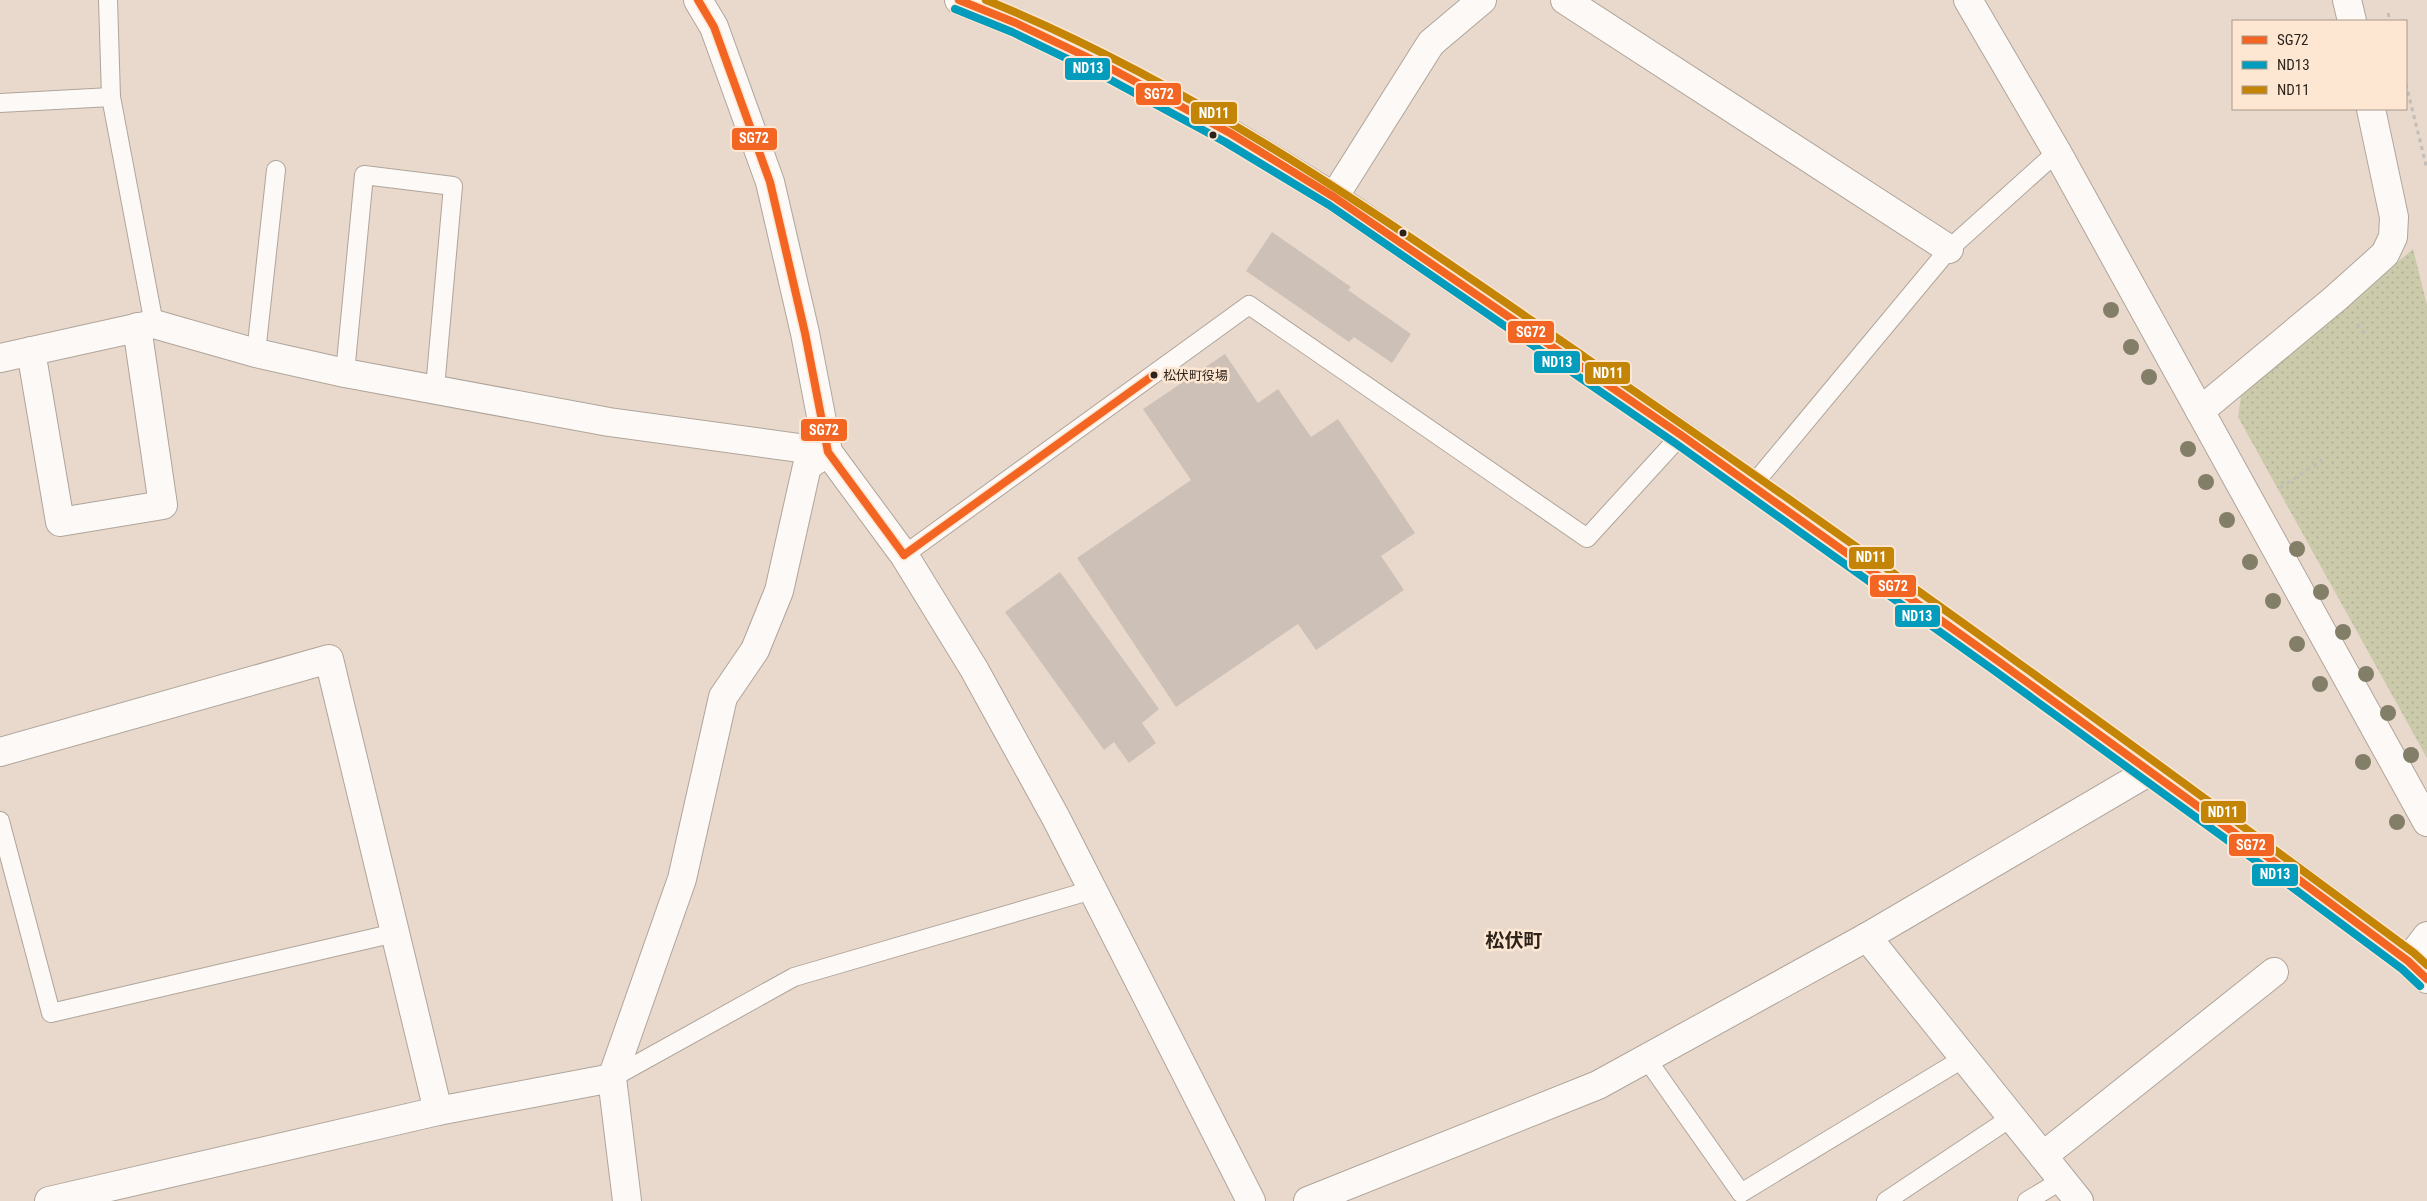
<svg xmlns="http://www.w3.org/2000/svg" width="2427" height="1201" font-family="'Roboto Condensed','Noto Sans JP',sans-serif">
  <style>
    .park { fill: url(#park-dots) }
    .building { fill: #cdc0b7 }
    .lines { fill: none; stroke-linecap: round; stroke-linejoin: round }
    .service-casing { stroke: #b0a59a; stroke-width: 20 }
    .minor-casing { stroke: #b0a59a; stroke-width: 30 }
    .tertiary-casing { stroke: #b0a59a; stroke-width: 30 }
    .primary-casing { stroke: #b0a59a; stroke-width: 30 }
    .path { stroke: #c2bdb8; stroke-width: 3; stroke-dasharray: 4 4; stroke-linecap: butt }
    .service { stroke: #fcf9f7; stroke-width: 18 }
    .minor { stroke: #fcf9f7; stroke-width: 28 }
    .tertiary { stroke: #fcf9f7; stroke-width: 28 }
    .primary { stroke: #fcf9f7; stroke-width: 28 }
    .bus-1-casing { stroke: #fde7d3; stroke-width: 11 }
    .bus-2-casing { stroke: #fde7d3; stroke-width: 11 }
    .bus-3-casing { stroke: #fde7d3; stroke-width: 11 }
    .bus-1 { stroke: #f26522; stroke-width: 8 }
    .bus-2 { stroke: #049cbc; stroke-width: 8 }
    .bus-3 { stroke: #c48506; stroke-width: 8 }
    .tree { fill: #827e67 }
    .bus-dot { fill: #2d231a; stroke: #fde7d3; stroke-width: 2 }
    .labels { text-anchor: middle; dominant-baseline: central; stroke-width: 5; stroke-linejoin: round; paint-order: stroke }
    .bus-label { font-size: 13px; fill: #2d231a; stroke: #fde7d3; text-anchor: start }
    .district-label { font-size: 19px; font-weight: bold; fill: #2d231a; stroke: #fde7d3 }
    .line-badge { stroke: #fde7d3; stroke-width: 2 }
    .badge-label { font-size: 14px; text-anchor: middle; font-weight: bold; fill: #fff }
  </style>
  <defs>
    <pattern id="park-dots" width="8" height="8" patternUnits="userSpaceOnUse" patternTransform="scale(1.25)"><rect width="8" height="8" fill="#cbcbac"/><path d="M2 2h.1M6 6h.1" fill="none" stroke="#afae93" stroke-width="1.8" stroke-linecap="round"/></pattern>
  </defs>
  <rect width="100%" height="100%" fill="#e8d9cc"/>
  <!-- park -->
  <path class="park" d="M 2413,249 L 2427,305 L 2427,758 L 2238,417 L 2241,396 Z"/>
  <!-- building -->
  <g class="building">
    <path d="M 1272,232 L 1351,287 L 1348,290 L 1411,334 L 1392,363 L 1354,337 L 1349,342 L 1246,271 Z"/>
    <path d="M 1225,354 L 1258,403 L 1278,389 L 1311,437 L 1338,419 L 1415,533 L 1381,556 L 1404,590 L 1316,650 L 1298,624 L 1176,707 L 1077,558 L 1191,480 L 1143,409 Z"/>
    <path d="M 1060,572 L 1159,709 L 1142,723 L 1156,743 L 1129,763 L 1114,742 L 1104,750 L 1005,612 Z"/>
  </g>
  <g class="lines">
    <!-- service casing -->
    <g class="service-casing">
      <g id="service">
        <path d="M 108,0 L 111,97 L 154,324"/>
        <path d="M 0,103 L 111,97"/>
        <path d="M 256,353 L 276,170"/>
        <path d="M 345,373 L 364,175 L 453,186 L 435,388"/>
        <path d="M 1752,486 L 1949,249 L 2057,152"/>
        <path d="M 904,555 L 1249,305 L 1587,538 L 1681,435"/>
        <path d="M 0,821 L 51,1013 L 395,933"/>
        <path d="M 1646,1058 L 1741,1193 L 1964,1058"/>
        <path d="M 612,1078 L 794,977 L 1092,890"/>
        <path d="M 1886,1201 L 2012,1117"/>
        <path d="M 2027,1201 L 2062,1180"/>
      </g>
    </g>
    <!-- minor casing -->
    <g class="minor-casing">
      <g id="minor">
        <path d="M 698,0 L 714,27 L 770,182 L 805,333 L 828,452 L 904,555 L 974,669 L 1056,818 L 1251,1201"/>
        <path d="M 1565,0 L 1949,249"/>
        <path d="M 2347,0 L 2352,21"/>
        <path d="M 1334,197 L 1431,43 L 1482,0"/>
        <path d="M 31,351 L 60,522 L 163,505 L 137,327"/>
        <path d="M 0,358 L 154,324 L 256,353 L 345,373 L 609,422 L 828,452"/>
        <path d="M 2200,411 L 2336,298 L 2385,254 L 2393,237 L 2394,217 L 2371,109"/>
        <path d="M 0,752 L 329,659 L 438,1111"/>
        <path d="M 1867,937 L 2079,1201"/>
        <path d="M 2043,1156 L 2274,972"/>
        <path d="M 49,1201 L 438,1111 L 612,1078"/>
        <path d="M 627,1201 L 612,1078 L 682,879 L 723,697 L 755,650 L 779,591 L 807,466 L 828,452"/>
        <path d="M 1308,1201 L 1598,1085 L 1867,937 L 2150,771"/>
      </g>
    </g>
    <!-- tertiary casing -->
    <g class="tertiary-casing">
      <g id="tertiary">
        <path d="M 1968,0 L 2057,152 L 2427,822"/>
        <path d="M 2408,961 L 2427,936"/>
      </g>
    </g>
    <!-- primary casing -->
    <g class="primary-casing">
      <path id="primary" d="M 959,0 L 1016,23 L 1112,69 L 1230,133 L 1334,197 L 1681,435 L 1998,661 L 2291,874 L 2408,961 L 2427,979"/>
    </g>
    <!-- path -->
    <g class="path">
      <path d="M 2388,13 L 2390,21"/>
      <path d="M 2406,84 L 2427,169"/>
      <path d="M 2357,324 L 2367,336"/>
      <path d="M 2280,488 L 2322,460"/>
    </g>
    <!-- service -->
    <use href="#service" class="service"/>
    <!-- minor -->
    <use href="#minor" class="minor"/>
    <!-- tertiary -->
    <use href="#tertiary" class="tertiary"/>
    <!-- primary -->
    <use href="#primary" class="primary"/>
    <!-- bus-1 casing -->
    <g class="bus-1-casing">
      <g id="bus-1">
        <path d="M 698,0 L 714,27 L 770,182 L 805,333 L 828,452 L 904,555"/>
        <path d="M 959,0 L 1016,23 L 1112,69 L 1230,133 L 1334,197 L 1681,435 L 1998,661 L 2291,874 L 2408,961 L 2427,979"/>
        <path d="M 904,555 L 1155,374"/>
      </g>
    </g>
    <!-- bus-2 casing -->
    <g class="bus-2-casing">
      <path id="bus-2" d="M 955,9 L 1012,32 L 1107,78 L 1225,142 L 1329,205 L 1675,443 L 1992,669 L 2285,882 L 2402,969 L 2420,986"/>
    </g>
    <!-- bus-3 casing -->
    <g class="bus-3-casing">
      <path id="bus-3" d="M 986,0 C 1203,88 1394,226 1586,358 C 1866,550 2141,750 2414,953 L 2427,965"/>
    </g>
    <!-- bus-1 -->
    <use href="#bus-1" class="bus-1"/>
    <!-- bus-2 -->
    <use href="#bus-2" class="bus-2"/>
    <!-- bus-3 -->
    <use href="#bus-3" class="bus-3"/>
  </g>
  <!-- trees -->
  <g class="tree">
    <circle cx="2111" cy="310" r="8"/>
    <circle cx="2131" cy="347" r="8"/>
    <circle cx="2149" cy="377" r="8"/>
    <circle cx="2188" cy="449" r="8"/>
    <circle cx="2206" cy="482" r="8"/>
    <circle cx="2227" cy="520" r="8"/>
    <circle cx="2297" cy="549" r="8"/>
    <circle cx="2250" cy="562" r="8"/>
    <circle cx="2321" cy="592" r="8"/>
    <circle cx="2273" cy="601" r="8"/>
    <circle cx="2343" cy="632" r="8"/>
    <circle cx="2297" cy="644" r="8"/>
    <circle cx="2366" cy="674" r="8"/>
    <circle cx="2320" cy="684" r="8"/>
    <circle cx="2388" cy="713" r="8"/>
    <circle cx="2411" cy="755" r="8"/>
    <circle cx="2363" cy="762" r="8"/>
    <circle cx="2397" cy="822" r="8"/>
  </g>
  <!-- markers -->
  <g class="bus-dot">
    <circle cx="1213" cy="135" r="4.5"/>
    <circle cx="1403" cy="233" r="4.5"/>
    <circle cx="1154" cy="375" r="4.5"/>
  </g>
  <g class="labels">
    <!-- bus labels -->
    <g class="bus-label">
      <text x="1163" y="375">松伏町役場</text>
    </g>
    <!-- district labels -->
    <g class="district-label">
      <text x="1514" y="940">松伏町</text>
    </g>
  </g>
  <g class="line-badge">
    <rect x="1064" y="57" width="47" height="24" rx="5" fill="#049cbc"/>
    <rect x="1135" y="82" width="47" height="24" rx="5" fill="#f26522"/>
    <rect x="1190" y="101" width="48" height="24" rx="5" fill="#c48506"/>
    <rect x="731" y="127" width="47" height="24" rx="5" fill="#f26522"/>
    <rect x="1507" y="320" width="48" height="24" rx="5" fill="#f26522"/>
    <rect x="1533" y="350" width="48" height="24" rx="5" fill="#049cbc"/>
    <rect x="1584" y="361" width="47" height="24" rx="5" fill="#c48506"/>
    <rect x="800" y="418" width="48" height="24" rx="5" fill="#f26522"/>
    <rect x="1848" y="546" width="47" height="24" rx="5" fill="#c48506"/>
    <rect x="1869" y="574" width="48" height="24" rx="5" fill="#f26522"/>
    <rect x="1894" y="604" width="47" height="24" rx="5" fill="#049cbc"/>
    <rect x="2200" y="800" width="47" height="24" rx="5" fill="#c48506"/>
    <rect x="2228" y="833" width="47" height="24" rx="5" fill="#f26522"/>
    <rect x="2251" y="863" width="48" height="24" rx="5" fill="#049cbc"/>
  </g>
  <g class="badge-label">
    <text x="1088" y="73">ND13</text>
    <text x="1159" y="99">SG72</text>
    <text x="1214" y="118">ND11</text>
    <text x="754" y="143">SG72</text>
    <text x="1531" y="337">SG72</text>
    <text x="1557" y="367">ND13</text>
    <text x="1608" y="378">ND11</text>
    <text x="824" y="435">SG72</text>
    <text x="1871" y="562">ND11</text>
    <text x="1893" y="591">SG72</text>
    <text x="1917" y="621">ND13</text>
    <text x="2223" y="817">ND11</text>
    <text x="2251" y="850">SG72</text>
    <text x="2275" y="879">ND13</text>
  </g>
  <!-- legend -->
  <rect x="2232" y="20" width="175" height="90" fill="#fde7d3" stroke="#aa9989"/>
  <rect x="2242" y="36" width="25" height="8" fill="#f26522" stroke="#aa9989"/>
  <text x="2277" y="45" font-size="15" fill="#2d231a">SG72</text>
  <rect x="2242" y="61" width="25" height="8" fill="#049cbc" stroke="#aa9989"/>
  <text x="2277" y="70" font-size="15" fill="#2d231a">ND13</text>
  <rect x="2242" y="86" width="25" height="8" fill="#c48506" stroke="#aa9989"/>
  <text x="2277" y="95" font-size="15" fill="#2d231a">ND11</text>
</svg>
